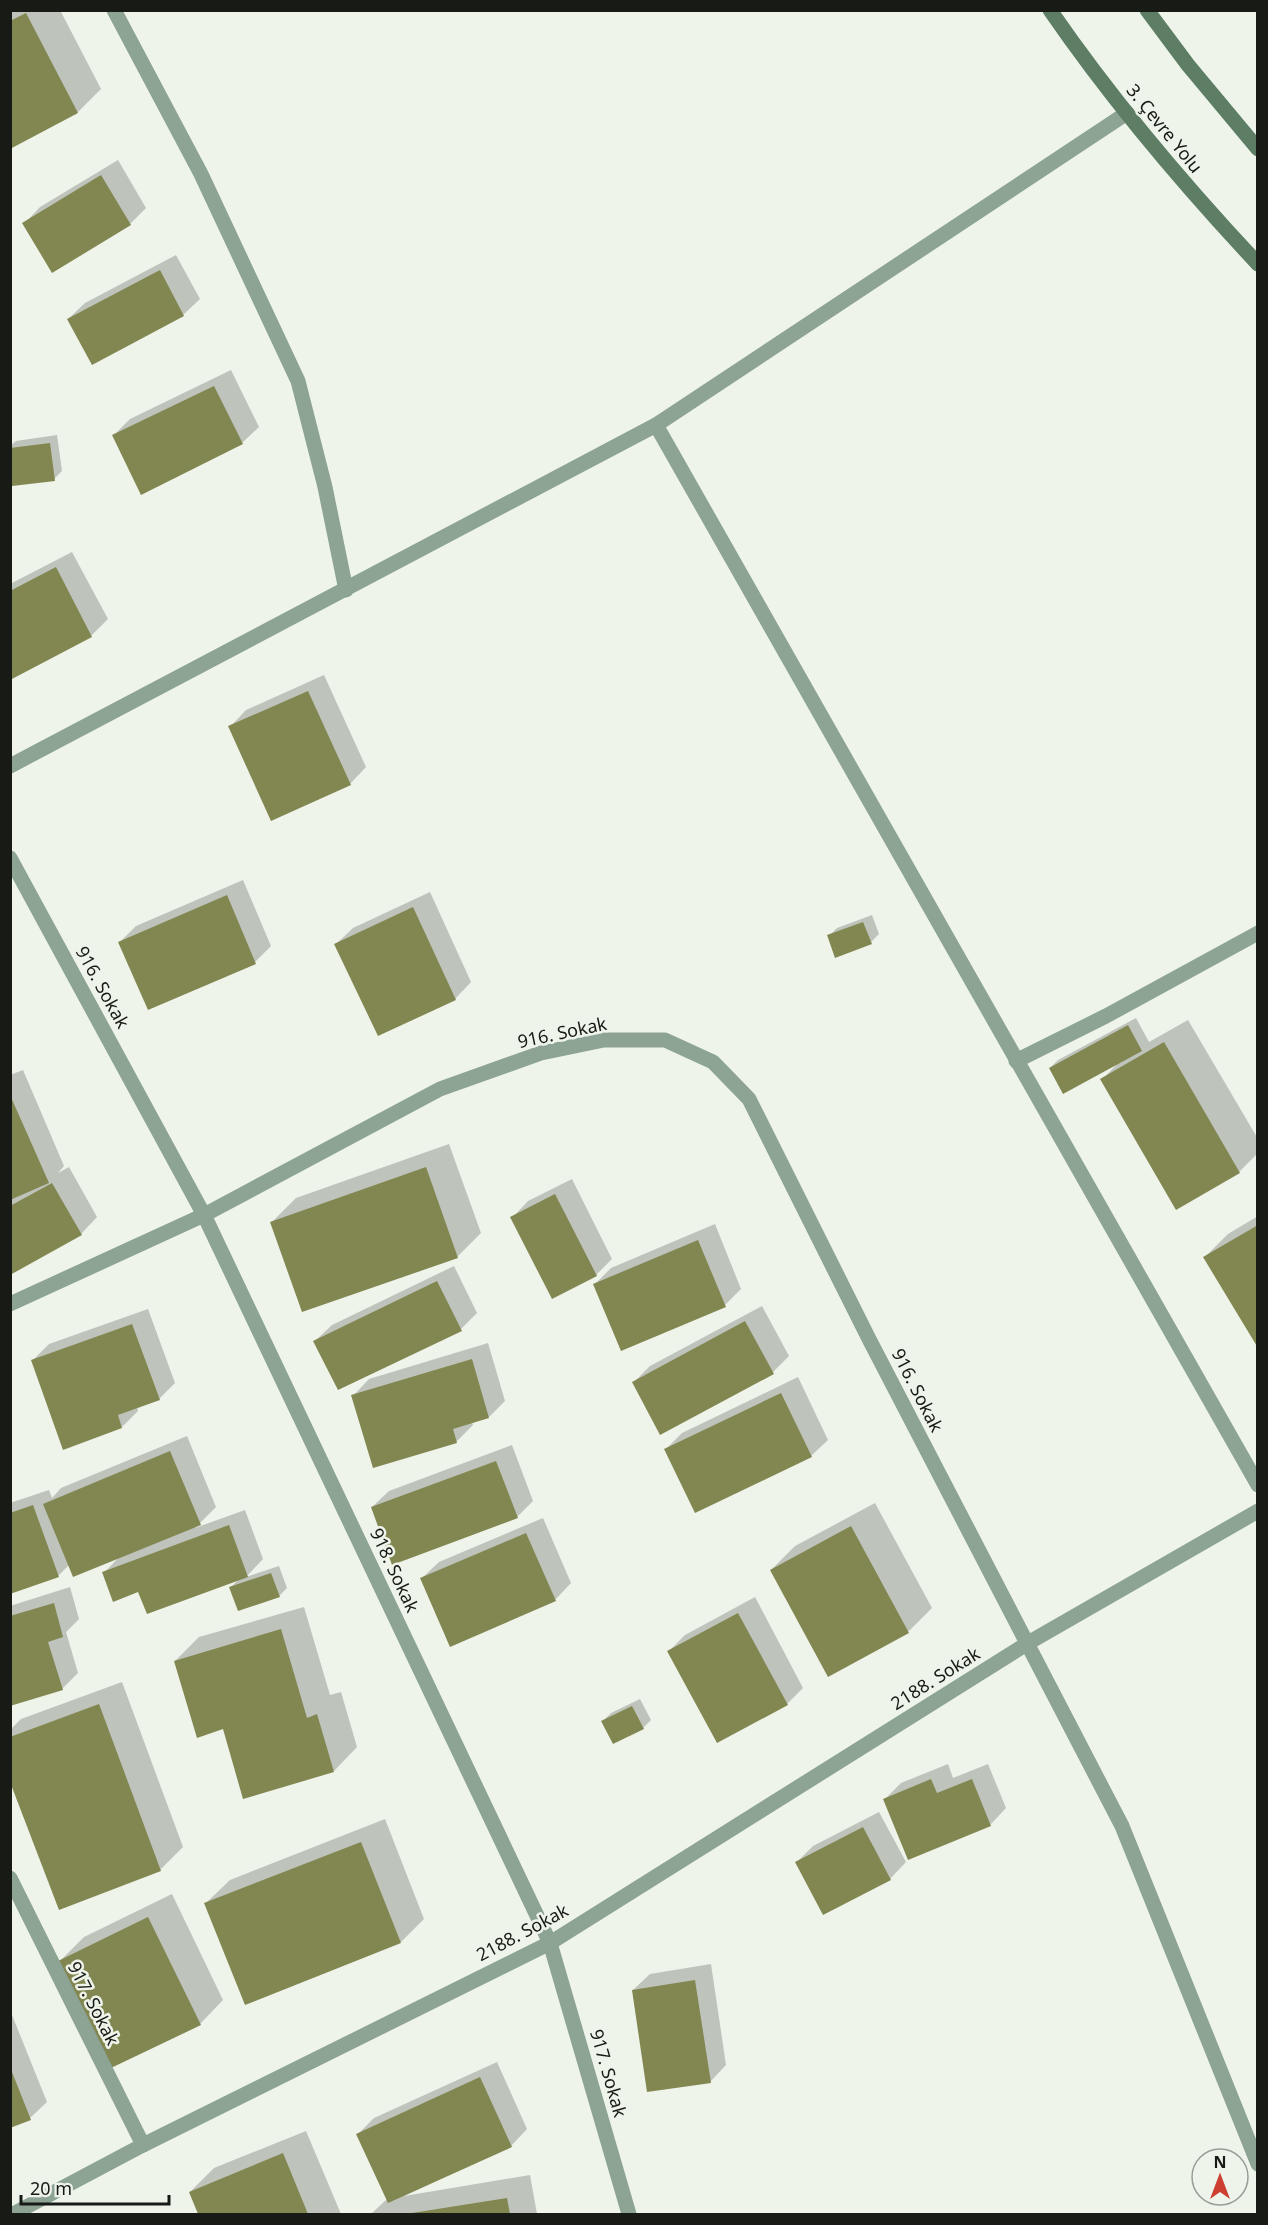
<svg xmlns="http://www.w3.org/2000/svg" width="1268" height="2225" font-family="'Noto Sans',sans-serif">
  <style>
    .shadow { fill: #0003 }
    .building { fill: #828650 }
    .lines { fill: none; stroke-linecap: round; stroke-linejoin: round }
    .minor { stroke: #8da393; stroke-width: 15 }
    .secondary { stroke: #5d7d65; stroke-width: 15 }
    .labels { text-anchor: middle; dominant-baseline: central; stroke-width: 5; stroke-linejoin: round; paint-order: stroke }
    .street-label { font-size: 18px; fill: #181a16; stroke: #eef4ea }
  </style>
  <rect width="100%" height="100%" fill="#eef4ea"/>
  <!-- shadow -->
  <g class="shadow">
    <path d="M 12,10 L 60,10 L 101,89 L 78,112 L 10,147 L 10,11 Z"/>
    <path d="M 118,160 L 146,208 L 130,224 L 24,224 L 40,207 Z"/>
    <path d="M 176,255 L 200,299 L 183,315 L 68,319 L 85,303 Z"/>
    <path d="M 231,370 L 259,427 L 242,443 L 114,435 L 130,419 Z"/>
    <path d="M 57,435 L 62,471 L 54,479 L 13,485 L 10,446 L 16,441 Z"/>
    <path d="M 72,552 L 108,619 L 91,636 L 10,678 L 10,584 Z"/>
    <path d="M 324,675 L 366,767 L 350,784 L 230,727 L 246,710 Z"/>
    <path d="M 243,880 L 271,946 L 255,962 L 120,942 L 136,926 Z"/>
    <path d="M 430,892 L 471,982 L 455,999 L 336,944 L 353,928 Z"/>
    <path d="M 872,915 L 879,934 L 871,942 L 829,936 L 837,928 Z"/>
    <path d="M 1136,1018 L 1149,1042 L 1188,1020 L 1258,1139 L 1258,1153 L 1239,1172 L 1176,1208 L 1102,1080 L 1117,1064 L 1050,1068 L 1058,1060 Z"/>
    <path d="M 23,1070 L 64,1166 L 58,1173 L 69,1167 L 97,1217 L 81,1234 L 10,1273 L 10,1075 Z"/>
    <path d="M 449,1144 L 481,1233 L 457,1257 L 272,1222 L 296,1198 Z"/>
    <path d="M 572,1179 L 612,1259 L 596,1275 L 512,1218 L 528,1201 Z"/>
    <path d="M 1258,1216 L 1258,1345 L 1205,1257 L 1228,1234 Z"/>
    <path d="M 715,1224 L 741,1289 L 725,1305 L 595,1284 L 611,1268 Z"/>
    <path d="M 454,1266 L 477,1313 L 461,1329 L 315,1341 L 332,1325 Z"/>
    <path d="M 762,1306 L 789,1356 L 773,1372 L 634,1382 L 650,1366 Z"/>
    <path d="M 148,1309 L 175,1383 L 159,1399 L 137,1407 L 138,1411 L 122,1427 L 32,1361 L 49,1344 Z"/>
    <path d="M 488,1343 L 505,1401 L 489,1417 L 472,1422 L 473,1425 L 456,1442 L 353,1396 L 369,1379 Z"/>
    <path d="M 798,1377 L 828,1440 L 811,1456 L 666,1449 L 682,1433 Z"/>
    <path d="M 187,1436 L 216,1507 L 195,1528 L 245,1510 L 263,1559 L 246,1577 L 279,1566 L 287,1588 L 279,1596 L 231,1587 L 240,1578 L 139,1590 L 104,1573 L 120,1556 L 70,1564 L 58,1576 L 10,1592 L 10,1503 L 49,1490 L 52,1498 L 61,1488 Z"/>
    <path d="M 512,1445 L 533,1501 L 517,1517 L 372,1507 L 389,1491 Z"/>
    <path d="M 875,1503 L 932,1608 L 909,1631 L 829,1675 L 771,1570 L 795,1546 Z"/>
    <path d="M 543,1518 L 571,1583 L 555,1600 L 422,1578 L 439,1562 Z"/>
    <path d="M 70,1587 L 79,1619 L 66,1632 L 78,1673 L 62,1689 L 10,1705 L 10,1606 Z"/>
    <path d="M 755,1597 L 803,1688 L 787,1704 L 669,1651 L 685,1635 Z"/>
    <path d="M 304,1607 L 330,1695 L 341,1692 L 357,1747 L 334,1771 L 224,1727 L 175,1661 L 199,1637 Z"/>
    <path d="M 122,1682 L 183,1847 L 160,1870 L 10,1777 L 10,1730 L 21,1719 Z"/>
    <path d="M 640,1699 L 651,1720 L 643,1728 L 603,1721 L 611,1713 Z"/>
    <path d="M 948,1764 L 953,1778 L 988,1764 L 1006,1808 L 990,1825 L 885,1799 L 901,1783 Z"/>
    <path d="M 879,1812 L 906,1862 L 890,1879 L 797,1862 L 813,1846 Z"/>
    <path d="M 385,1819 L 424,1919 L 401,1942 L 206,1903 L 230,1880 Z"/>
    <path d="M 172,1894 L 223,2000 L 200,2024 L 60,1961 L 84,1937 Z"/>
    <path d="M 711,1964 L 726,2065 L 710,2082 L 633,1990 L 650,1974 Z"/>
    <path d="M 10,2010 L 47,2102 L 30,2118 L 10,2126 Z"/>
    <path d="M 497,2062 L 527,2129 L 511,2146 L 404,2196 L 530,2175 L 537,2214 L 371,2214 L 388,2198 L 358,2134 L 374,2118 Z"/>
    <path d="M 306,2131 L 341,2214 L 200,2214 L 190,2192 L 214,2168 Z"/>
  </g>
  <!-- building -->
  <g class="building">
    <path d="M 26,13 L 78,113 L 10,149 L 10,21 Z"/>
    <path d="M 101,175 L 131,225 L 52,273 L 22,223 Z"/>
    <path d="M 160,270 L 184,316 L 92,365 L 67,319 Z"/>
    <path d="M 214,386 L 243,444 L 141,495 L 112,435 Z"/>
    <path d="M 50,443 L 55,481 L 12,486 L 10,448 Z"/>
    <path d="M 56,567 L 92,637 L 10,680 L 10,591 Z"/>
    <path d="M 308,691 L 351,785 L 271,821 L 228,726 Z"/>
    <path d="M 227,895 L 256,964 L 148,1010 L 118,942 Z"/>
    <path d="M 413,907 L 456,1000 L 378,1036 L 334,944 Z"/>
    <path d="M 863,922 L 872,944 L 835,958 L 827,935 Z"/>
    <path d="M 1128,1025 L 1142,1051 L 1063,1094 L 1049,1068 Z"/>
    <path d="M 1164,1042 L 1240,1173 L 1176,1210 L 1100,1079 Z"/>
    <path d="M 10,1095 L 49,1183 L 10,1200 Z"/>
    <path d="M 426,1167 L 458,1258 L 302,1312 L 270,1222 Z"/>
    <path d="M 52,1183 L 82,1235 L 10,1275 L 10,1206 Z"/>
    <path d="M 555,1194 L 597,1276 L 552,1299 L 510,1217 Z"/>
    <path d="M 1258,1225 L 1258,1348 L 1203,1257 Z"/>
    <path d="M 698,1240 L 726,1307 L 621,1351 L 593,1284 Z"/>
    <path d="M 437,1281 L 462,1331 L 338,1390 L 313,1341 Z"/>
    <path d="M 745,1321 L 774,1374 L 660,1435 L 632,1382 Z"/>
    <path d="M 132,1324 L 160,1400 L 118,1415 L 122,1428 L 63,1450 L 31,1360 Z"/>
    <path d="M 472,1359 L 489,1418 L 453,1429 L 457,1443 L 373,1468 L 351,1395 Z"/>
    <path d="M 781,1393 L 812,1457 L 695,1513 L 664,1449 Z"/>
    <path d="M 170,1451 L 201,1525 L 73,1577 L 43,1504 Z"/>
    <path d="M 496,1461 L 518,1518 L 392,1565 L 371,1507 Z"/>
    <path d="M 33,1505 L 59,1577 L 10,1594 L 10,1513 Z"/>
    <path d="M 229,1525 L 248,1577 L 147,1614 L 138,1592 L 113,1602 L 102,1572 Z"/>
    <path d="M 851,1526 L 909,1633 L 828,1677 L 770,1570 Z"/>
    <path d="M 526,1533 L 556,1601 L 450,1647 L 420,1578 Z"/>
    <path d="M 271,1573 L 280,1597 L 238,1611 L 229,1587 Z"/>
    <path d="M 54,1603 L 63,1637 L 48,1642 L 63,1690 L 10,1706 L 10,1616 Z"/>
    <path d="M 738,1613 L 788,1705 L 717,1743 L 667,1651 Z"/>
    <path d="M 281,1629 L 307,1718 L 317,1714 L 334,1772 L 243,1799 L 223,1729 L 197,1738 L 174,1661 Z"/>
    <path d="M 99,1704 L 161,1871 L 59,1910 L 10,1782 L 10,1737 Z"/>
    <path d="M 632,1706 L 644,1729 L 613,1744 L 601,1721 Z"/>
    <path d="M 931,1779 L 937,1793 L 972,1779 L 991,1826 L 908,1860 L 883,1799 Z"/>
    <path d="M 863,1827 L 891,1880 L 823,1915 L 795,1862 Z"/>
    <path d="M 361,1842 L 401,1943 L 245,2005 L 204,1903 Z"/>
    <path d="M 148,1917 L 201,2025 L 111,2068 L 58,1961 Z"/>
    <path d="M 695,1980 L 711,2083 L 647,2092 L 632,1990 Z"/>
    <path d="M 10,2067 L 31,2120 L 10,2128 Z"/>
    <path d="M 480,2077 L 512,2147 L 388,2203 L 356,2134 Z"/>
    <path d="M 283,2153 L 308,2214 L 198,2214 L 189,2192 Z"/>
    <path d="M 507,2198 L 510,2214 L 412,2214 L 412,2213 Z"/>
  </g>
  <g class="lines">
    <!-- minor -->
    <g class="minor">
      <path d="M 114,10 L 201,174 L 298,381 L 325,487 L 346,590"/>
      <path d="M 656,425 L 1258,1485"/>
      <path d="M 10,766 L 656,425 L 1127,113"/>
      <path d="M 10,858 L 204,1215 L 550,1943 L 629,2214"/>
      <path d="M 1016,1061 L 1106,1016 L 1258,933"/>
      <path d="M 10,1304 L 204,1215 L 440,1089 L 541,1053 L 604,1040 L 665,1040 L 713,1062 L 749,1099 L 869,1339 L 1122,1826 L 1258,2164"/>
      <path d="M 10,1878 L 143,2145"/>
      <path d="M 13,2214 L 143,2145 L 550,1943 L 1028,1643 L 1258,1511"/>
    </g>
    <!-- secondary -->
    <g class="secondary">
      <path d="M 1050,10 C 1112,100 1183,184 1258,264"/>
      <path d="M 1147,10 L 1188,65 L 1258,149"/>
    </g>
  </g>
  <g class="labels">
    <!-- street labels -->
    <g class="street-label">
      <text transform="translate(1165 128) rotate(51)">3. Çevre Yolu</text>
      <text transform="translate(103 987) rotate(61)">916. Sokak</text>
      <text transform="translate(562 1032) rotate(-12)">916. Sokak</text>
      <text transform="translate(918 1390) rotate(63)">916. Sokak</text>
      <text transform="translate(395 1570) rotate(65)">918. Sokak</text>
      <text transform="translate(935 1678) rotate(-32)">2188. Sokak</text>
      <text transform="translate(522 1932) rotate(-28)">2188. Sokak</text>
      <text transform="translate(94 2003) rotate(63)">917. Sokak</text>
      <text transform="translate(609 2073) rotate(74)">917. Sokak</text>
    </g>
  </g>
  <!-- border -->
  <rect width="1268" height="2225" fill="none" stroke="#181a16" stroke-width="24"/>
  <!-- north arrow -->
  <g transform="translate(1220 2177)"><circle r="28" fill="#eef4ea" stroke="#989d95" stroke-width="1.5"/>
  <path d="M0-4.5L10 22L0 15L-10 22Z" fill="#cc3f31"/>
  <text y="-9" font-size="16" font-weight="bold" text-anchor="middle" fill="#181a16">N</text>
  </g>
  <!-- scale -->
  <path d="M21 2195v9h148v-9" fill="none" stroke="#181a16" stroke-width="3"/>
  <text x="30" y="2195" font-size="18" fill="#181a16" stroke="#eef4ea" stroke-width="4.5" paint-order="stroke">20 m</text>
</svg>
